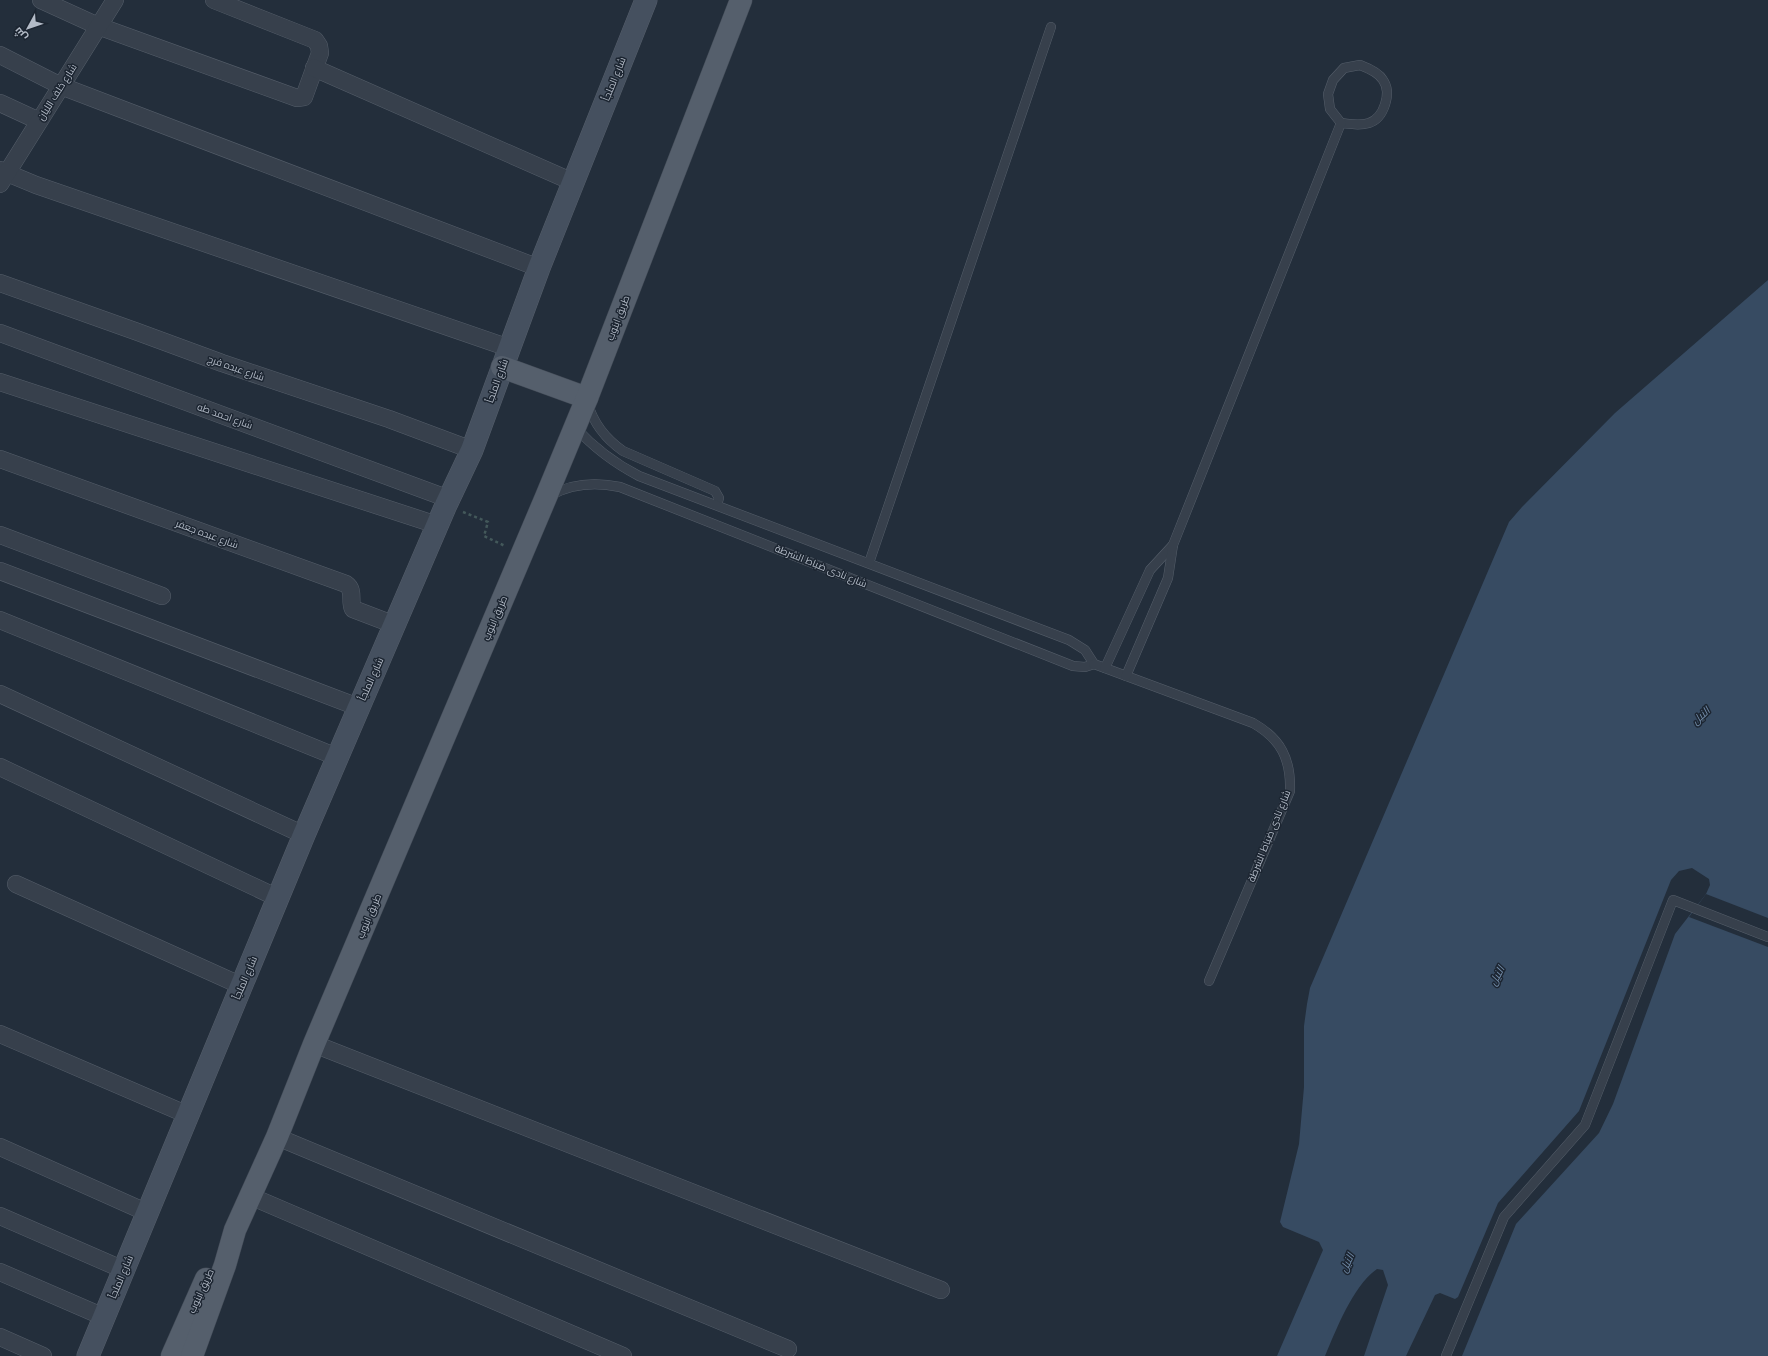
<svg xmlns="http://www.w3.org/2000/svg" width="1768" height="1356" font-family="Figtree,Cairo,sans-serif">
  <style>
    .water { fill: #374b62 }
    .pier { fill: #232e3b }
    .lines { fill: none; stroke-linecap: round; stroke-linejoin: round }
    .lane-casing { stroke: #555e6a; stroke-width: 10 }
    .street-casing { stroke: #555e6a; stroke-width: 18 }
    .secondary-casing { stroke: #555e6a; stroke-width: 23 }
    .primary-casing { stroke: #404955; stroke-width: 23 }
    .path { stroke: #43585a; stroke-width: 2.5; stroke-dasharray: 3 3; stroke-linecap: butt }
    .lane { stroke: #37404c; stroke-width: 9 }
    .street { stroke: #37404c; stroke-width: 17 }
    .secondary { stroke: #45505f; stroke-width: 22 }
    .primary { stroke: #555f6c; stroke-width: 22 }
    .labels { text-anchor: middle; dominant-baseline: central; stroke-width: 3; stroke-linejoin: round; paint-order: stroke }
    .street-label { font-size: 10px; fill: #b3bbc7; stroke: #1c2531 }
    .water-label { font-size: 11px; font-style: italic; fill: #738daa; stroke: #1c2531 }
  </style>
  <rect width="100%" height="100%" fill="#232e3b"/>
  <!-- water -->
  <path class="water" d="M 1768,280 L 1768,1356 L 1462,1356 L 1516,1224 L 1599,1133 L 1613,1104 L 1675,934 L 1706,894 L 1710,885 L 1709,879 L 1692,868 L 1679,871 L 1671,880 L 1579,1111 L 1498,1203 L 1458,1297 L 1455,1299 L 1440,1293 L 1435,1295 L 1406,1356 L 1364,1356 L 1388,1285 L 1383,1270 L 1377,1269 C 1353,1286 1337,1328 1325,1356 L 1277,1356 L 1323,1250 L 1319,1242 L 1283,1227 L 1280,1222 L 1299,1144 L 1304,1087 L 1304,1026 L 1307,1004 L 1310,988 L 1509,522 L 1522,507 L 1615,413 Z"/>
  <!-- pier -->
  <path class="pier" d="M 1706,894 L 1768,918 L 1768,947 L 1689,917 Z"/>
  <g class="lines">
    <!-- lane casing -->
    <g class="lane-casing">
      <g id="lane">
        <path d="M 1360,65 C 1368,68 1379,73 1383,80 C 1392,93 1384,118 1369,123 C 1359,126 1351,124 1341,123 L 1330,109 L 1328,94 L 1333,80 L 1344,68 Z"/>
        <path d="M 588,404 C 594,425 606,439 623,451 L 715,491 L 719,498 L 717,505"/>
        <path d="M 551,495 C 573,483 596,482 620,487 L 1073,666 L 1085,667 L 1094,664 L 1085,650 L 1069,640 L 639,476 C 614,463 594,448 575,427"/>
        <path d="M 869,563 L 1051,27"/>
        <path d="M 1094,664 L 1253,723 C 1281,739 1291,759 1290,791 L 1209,981"/>
        <path d="M 1105,668 L 1150,570 L 1173,545"/>
        <path d="M 1126,676 L 1168,578 L 1173,545 L 1341,123"/>
        <path d="M 1446,1356 L 1504,1217 L 1585,1125 L 1673,900 L 1768,937"/>
      </g>
    </g>
    <!-- street casing -->
    <g class="street-casing">
      <g id="street">
        <path d="M 41,0 L 98,26 L 297,98 L 304,97 L 320,53 L 319,46 L 315,40 L 214,0"/>
        <path d="M 0,55 L 61,86 L 539,268"/>
        <path d="M 314,68 L 573,182"/>
        <path d="M 0,103 L 39,121"/>
        <path d="M 0,170 L 36,185 L 509,348"/>
        <path d="M 0,184 L 115,0"/>
        <path d="M 0,283 L 135,331 L 222,363 L 389,419 L 472,450"/>
        <path d="M 0,333 L 449,499"/>
        <path d="M 0,382 L 437,525"/>
        <path d="M 0,459 L 346,584 C 355,590 349,601 353,609 L 395,625"/>
        <path d="M 0,535 L 162,596"/>
        <path d="M 0,571 L 358,707"/>
        <path d="M 0,620 L 337,757"/>
        <path d="M 0,694 L 304,835"/>
        <path d="M 0,767 L 278,898"/>
        <path d="M 16,884 L 242,986"/>
        <path d="M 0,1034 L 188,1115"/>
        <path d="M 314,1044 L 941,1290"/>
        <path d="M 277,1137 L 788,1349"/>
        <path d="M 0,1147 L 148,1213"/>
        <path d="M 250,1196 L 623,1356"/>
        <path d="M 0,1216 L 124,1270"/>
        <path d="M 0,1272 L 104,1317"/>
        <path d="M 0,1337 L 43,1356"/>
      </g>
    </g>
    <!-- secondary casing -->
    <g class="secondary-casing">
      <path id="secondary" d="M 88,1356 L 304,835 L 446,505 L 472,450 L 539,268 L 646,0"/>
    </g>
    <!-- primary casing -->
    <g class="primary-casing">
      <g id="primary">
        <path d="M 502,367 L 587,398"/>
        <path d="M 172,1356 L 206,1279"/>
        <path d="M 192,1356 L 225,1265 L 235,1230 L 277,1137 L 314,1044 L 546,497 L 587,398 L 741,0"/>
      </g>
    </g>
    <!-- path -->
    <path class="path" d="M 463,512 L 488,522 L 484,536 L 505,546"/>
    <!-- lane -->
    <use href="#lane" class="lane"/>
    <!-- street -->
    <use href="#street" class="street"/>
    <!-- secondary -->
    <use href="#secondary" class="secondary"/>
    <!-- primary -->
    <use href="#primary" class="primary"/>
  </g>
  <g class="labels">
    <!-- street labels -->
    <g class="street-label">
      <text transform="translate(614 79) rotate(-68)">شارع الملجأ</text>
      <text transform="translate(57 92) rotate(-58)">شارع خلف الليان</text>
      <text transform="translate(618 318) rotate(-69)">طريق ابنوب</text>
      <text transform="translate(236 368) rotate(19)">شارع عبده فرج</text>
      <text transform="translate(497 381) rotate(-70)">شارع الملجأ</text>
      <text transform="translate(225 416) rotate(20)">شارع احمد طه</text>
      <text transform="translate(207 534) rotate(20)">شارع عبده جعفر</text>
      <text transform="translate(821 566) rotate(22)">شارع نادى ضباط الشرطة</text>
      <text transform="translate(495 618) rotate(-67)">طريق ابنوب</text>
      <text transform="translate(371 679) rotate(-66)">شارع الملجأ</text>
      <text transform="translate(1269 836) rotate(-68)">شارع نادى ضباط الشرطة</text>
      <text transform="translate(369 916) rotate(-67)">طريق ابنوب</text>
      <text transform="translate(245 978) rotate(-67)">شارع الملجأ</text>
      <text transform="translate(121 1277) rotate(-67)">شارع الملجأ</text>
      <text transform="translate(201 1291) rotate(-65)">طريق ابنوب</text>
    </g>
    <!-- water labels -->
    <g class="water-label">
      <text transform="translate(1701 716) rotate(-42)">النيل</text>
      <text transform="translate(1497 976) rotate(-62)">النيل</text>
      <text transform="translate(1347 1263) rotate(-65)">النيل</text>
    </g>
  </g>
  <!-- north arrow -->
  <g transform="translate(28 28) rotate(230)" stroke="#1c2531" stroke-width="3" paint-order="stroke">
  <path d="M0-3L7 15L0 10L-7 15Z" fill="#b3bbc7"/>
  <text y="-6" font-size="11" font-weight="bold" text-anchor="middle" fill="#b3bbc7">ش</text>
  </g>
</svg>
